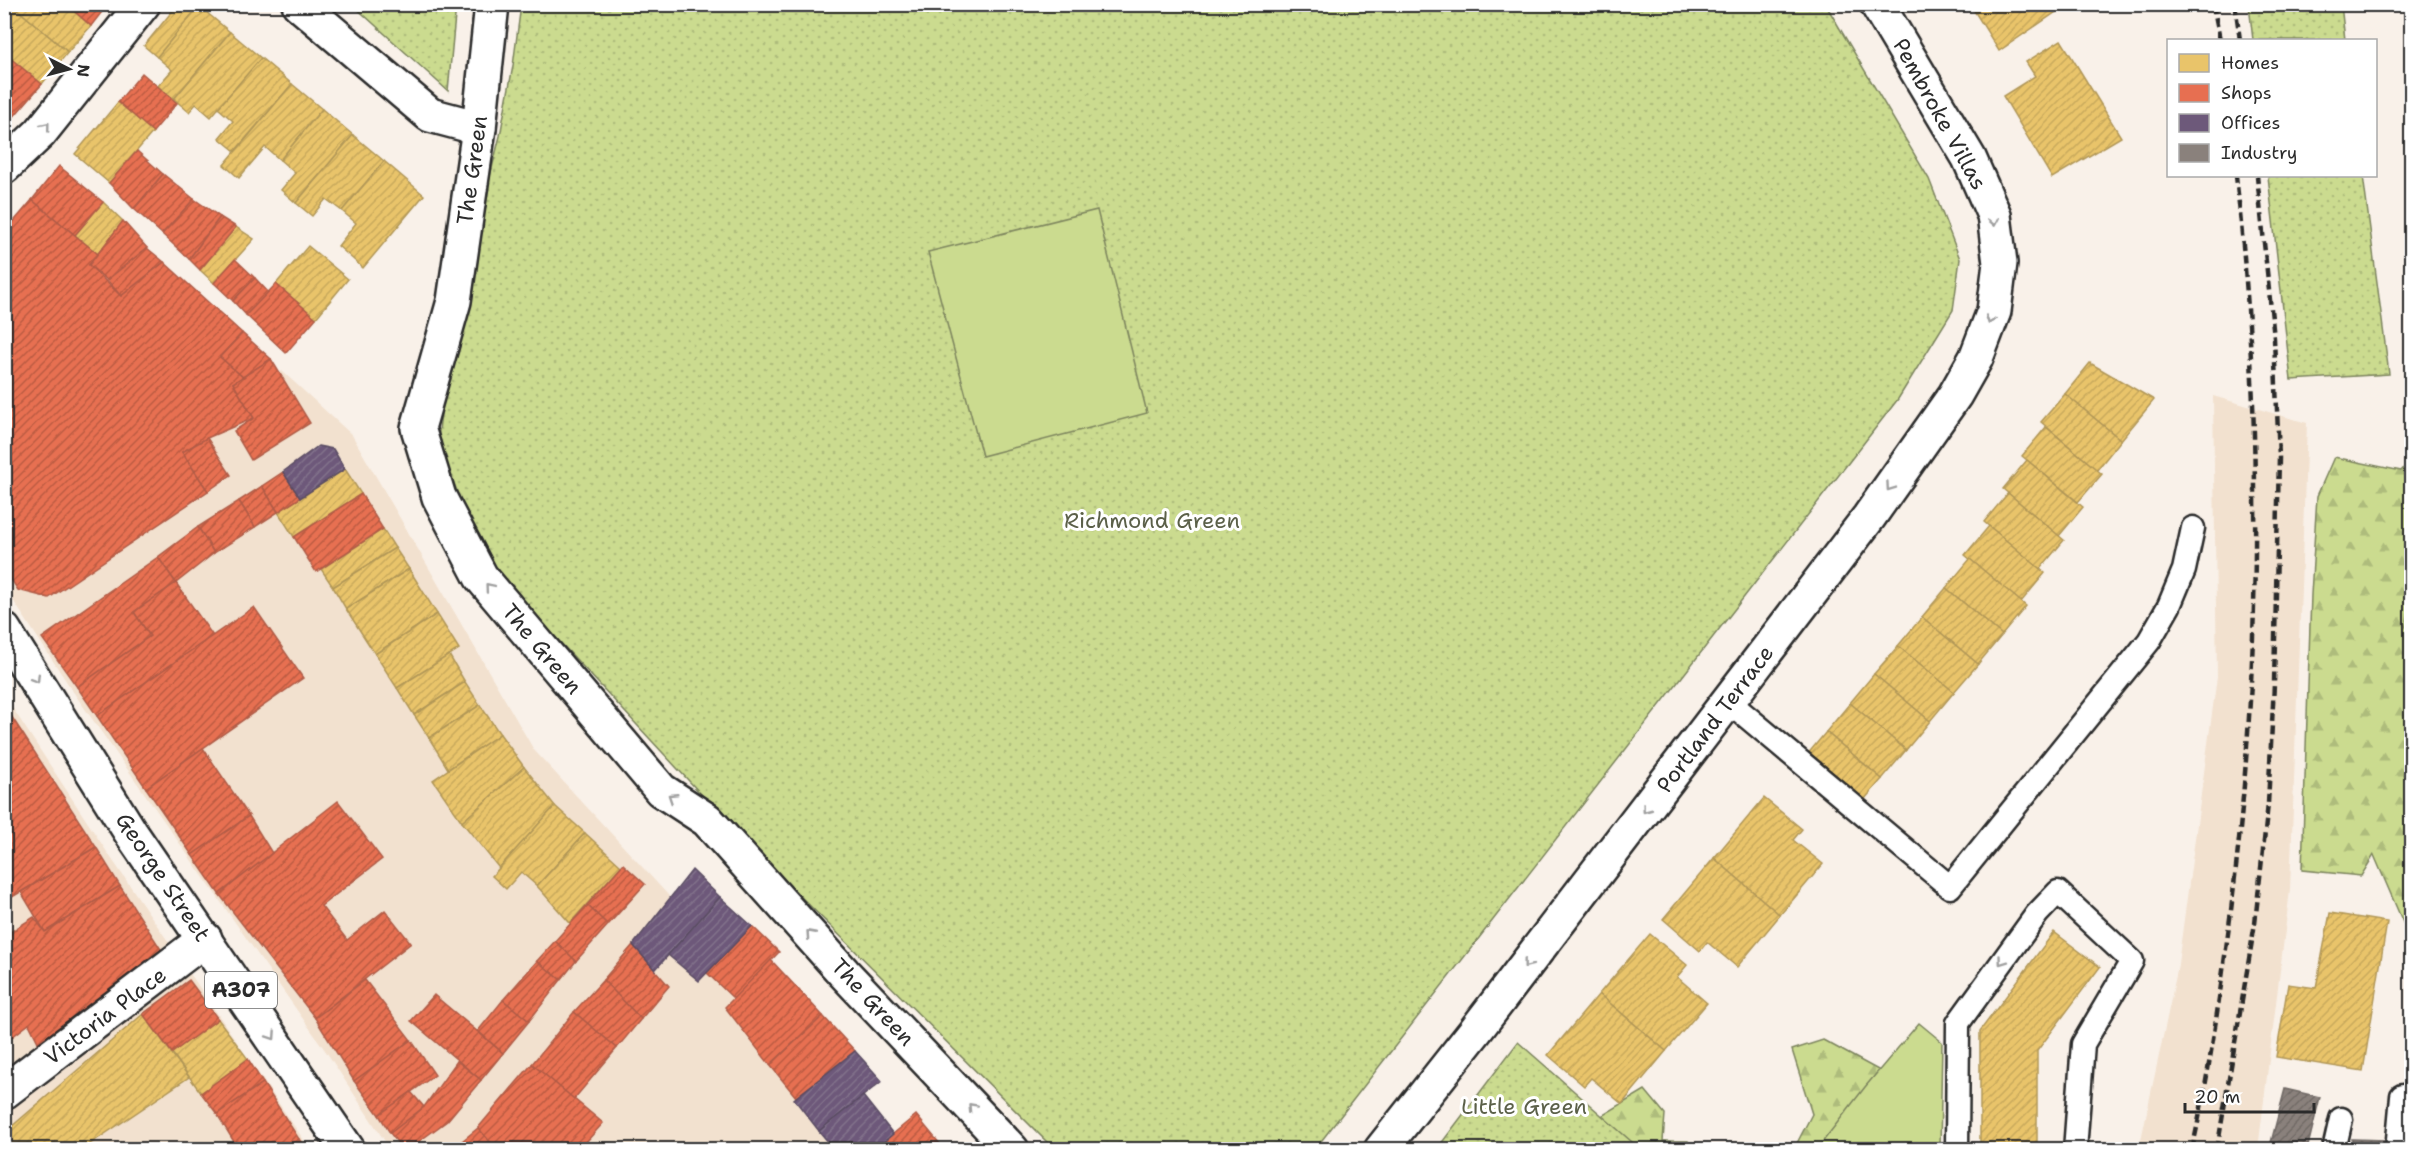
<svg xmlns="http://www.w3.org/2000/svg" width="2416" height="1154" font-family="'Shantell Sans',sans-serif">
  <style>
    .built { fill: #f2e1cf }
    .forest { fill: url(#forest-firs); stroke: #7b835d; stroke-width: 1.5 }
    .park { fill: url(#park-dots); stroke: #7b835d; stroke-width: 1.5 }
    .garden { fill: #cbdb8f; stroke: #7b835d; stroke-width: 1.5 }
    .homes { fill: url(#homes-hatch); stroke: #b09657; stroke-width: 1.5 }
    .shops { fill: url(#shops-hatch); stroke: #af5b46; stroke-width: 1.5 }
    .offices { fill: url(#offices-hatch); stroke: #594b62; stroke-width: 1.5 }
    .industry { fill: url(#industry-hatch); stroke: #6e6764; stroke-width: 1.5 }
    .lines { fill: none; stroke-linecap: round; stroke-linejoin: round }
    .service-casing { stroke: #2b2b2b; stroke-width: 27 }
    .minor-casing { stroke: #2b2b2b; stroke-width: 38 }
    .primary-casing { stroke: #2b2b2b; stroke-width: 38 }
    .service { stroke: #fff; stroke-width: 22 }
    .minor { stroke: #fff; stroke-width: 33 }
    .primary { stroke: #fff; stroke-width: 33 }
    .rail { stroke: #2b2b2b; stroke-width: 4.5; stroke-dasharray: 9 4.5; stroke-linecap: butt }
    .oneway { stroke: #a0a0a0 }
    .labels { text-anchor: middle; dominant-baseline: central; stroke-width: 6; stroke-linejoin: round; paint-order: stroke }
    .shield { fill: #fff; stroke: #6b6b6b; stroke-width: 1.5 }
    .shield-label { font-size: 21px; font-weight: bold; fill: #2b2b2b }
    .street-label { font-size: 22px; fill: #2b2b2b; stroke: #fff }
    .park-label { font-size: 22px; fill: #5b6049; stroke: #fff }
  </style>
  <defs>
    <pattern id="forest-firs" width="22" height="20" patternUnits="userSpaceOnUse" patternTransform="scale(1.5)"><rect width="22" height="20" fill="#cbdb8f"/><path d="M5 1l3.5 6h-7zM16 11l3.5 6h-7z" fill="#aebc7c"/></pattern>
    <pattern id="park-dots" width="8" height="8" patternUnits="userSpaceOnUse" patternTransform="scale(1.5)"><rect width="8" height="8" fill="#cbdb8f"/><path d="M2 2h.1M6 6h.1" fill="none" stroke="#aebc7c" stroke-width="1.8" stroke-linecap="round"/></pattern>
    <pattern id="homes-hatch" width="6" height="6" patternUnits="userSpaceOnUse" patternTransform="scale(1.5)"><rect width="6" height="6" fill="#e9c46a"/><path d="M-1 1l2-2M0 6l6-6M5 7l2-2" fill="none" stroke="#c8a95c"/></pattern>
    <pattern id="shops-hatch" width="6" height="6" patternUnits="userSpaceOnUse" patternTransform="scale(1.5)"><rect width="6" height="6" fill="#e76f51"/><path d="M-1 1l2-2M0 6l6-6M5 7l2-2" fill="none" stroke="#bb5b43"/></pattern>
    <pattern id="offices-hatch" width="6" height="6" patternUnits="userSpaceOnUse" patternTransform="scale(1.5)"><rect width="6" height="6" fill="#6d597a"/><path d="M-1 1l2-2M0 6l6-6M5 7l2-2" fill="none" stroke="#82728b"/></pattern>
    <pattern id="industry-hatch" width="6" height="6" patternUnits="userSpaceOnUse" patternTransform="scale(1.5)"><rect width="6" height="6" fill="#8a817c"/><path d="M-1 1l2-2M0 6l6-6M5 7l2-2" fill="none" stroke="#716a66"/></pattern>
  </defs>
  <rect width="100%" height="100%" fill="#f9f1e9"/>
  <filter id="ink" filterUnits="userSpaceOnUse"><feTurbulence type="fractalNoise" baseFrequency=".0167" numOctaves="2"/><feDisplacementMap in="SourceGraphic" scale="12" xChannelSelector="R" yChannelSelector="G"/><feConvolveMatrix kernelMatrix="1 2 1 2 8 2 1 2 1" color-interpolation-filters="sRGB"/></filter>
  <g filter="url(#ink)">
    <!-- built -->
    <g class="built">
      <path d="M 4,231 L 201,426 L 282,371 L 352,435 L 534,750 L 903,1149 L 390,1149 L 327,1053 L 76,696 L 5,588 Z"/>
      <path d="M 2213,396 L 2307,423 L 2290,890 L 2258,1149 L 2139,1149 L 2177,971 L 2217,677 Z"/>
      <path d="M 4,695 L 107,852 L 310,1149 L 5,1149 Z"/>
    </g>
    <!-- forest -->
    <g class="forest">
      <path d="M 2334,457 L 2401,471 L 2411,460 L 2412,591 L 2406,627 L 2412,628 L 2411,941 L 2374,855 L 2361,876 L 2302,870 L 2311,595 L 2317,496 Z"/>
      <path d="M 1823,1040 L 1891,1077 L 1827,1149 L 1794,1149 L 1812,1114 L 1792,1050 Z"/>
      <path d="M 1645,1090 L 1665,1114 L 1663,1141 L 1688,1141 L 1690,1149 L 1562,1150 L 1593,1121 Z"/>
    </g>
    <!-- park -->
    <g class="park">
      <path d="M 353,5 L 456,5 L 448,91 Z"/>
      <path d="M 521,5 L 1826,5 L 1929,179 L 1960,259 L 1953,310 L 1898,399 L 1315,1149 L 1054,1149 L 740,836 L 496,573 L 459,497 L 438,439 L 450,337 L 500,136 L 513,66 Z"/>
      <path d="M 2249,5 L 2341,5 L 2345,40 L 2253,40 Z"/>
      <path d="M 2268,176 L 2363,176 L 2389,374 L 2291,380 Z"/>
      <path d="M 1518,1042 L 1640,1149 L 1437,1149 Z"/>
    </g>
    <!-- garden -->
    <g class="garden">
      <path d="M 1097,210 L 1147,413 L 982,456 L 928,252 Z"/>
      <path d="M 1919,1023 L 1942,1042 L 1940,1149 L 1817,1149 L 1865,1087 Z"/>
    </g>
    <!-- homes -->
    <g class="homes">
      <path d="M 4,4 L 11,4 L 68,52 L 42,84 L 4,53 Z"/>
      <path d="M 11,4 L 65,4 L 91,26 L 68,52 Z"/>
      <path d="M 178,4 L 199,6 L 157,57 L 144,46 Z"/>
      <path d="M 1970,4 L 2060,4 L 2062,8 L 1999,51 Z"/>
      <path d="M 199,6 L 230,32 L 174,99 L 158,86 L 172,70 L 157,57 Z"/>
      <path d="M 230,32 L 261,58 L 211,117 L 196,104 L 189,112 L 174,99 Z"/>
      <path d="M 2061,40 L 2121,137 L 2052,178 L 2003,96 L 2035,76 L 2026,62 Z"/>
      <path d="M 261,58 L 292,84 L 235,151 L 219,138 L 233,121 L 218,108 Z"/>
      <path d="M 292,84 L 322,109 L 280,160 L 265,147 L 239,178 L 224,165 Z"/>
      <path d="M 118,102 L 153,132 L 109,183 L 75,154 Z"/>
      <path d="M 322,109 L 353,135 L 296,203 L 281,190 L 295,173 L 280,160 Z"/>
      <path d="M 353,135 L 384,161 L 342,211 L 326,199 L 312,216 L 296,203 Z"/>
      <path d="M 384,161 L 424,195 L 363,268 L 338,246 L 356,223 L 342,211 Z"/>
      <path d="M 103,202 L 123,221 L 98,254 L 75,235 Z"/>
      <path d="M 236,227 L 254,239 L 214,283 L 200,270 Z"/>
      <path d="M 308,246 L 348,279 L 316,318 L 276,284 Z"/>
      <path d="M 2090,363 L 2154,400 L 2121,440 L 2065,394 Z"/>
      <path d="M 2065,394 L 2121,440 L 2097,470 L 2041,422 Z"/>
      <path d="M 2046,427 L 2102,474 L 2078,502 L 2022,456 Z"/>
      <path d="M 2027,460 L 2083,507 L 2059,536 L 2003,489 Z"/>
      <path d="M 345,469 L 361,494 L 294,537 L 278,512 Z"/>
      <path d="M 2008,493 L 2064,540 L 2040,569 L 1984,522 Z"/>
      <path d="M 1989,526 L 2045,573 L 2021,602 L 1965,555 Z"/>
      <path d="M 383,529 L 395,548 L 333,587 L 321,569 Z"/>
      <path d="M 395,548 L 409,569 L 346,609 L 333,587 Z"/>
      <path d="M 1970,559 L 2026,606 L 2002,635 L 1946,588 Z"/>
      <path d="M 409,569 L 437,614 L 375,654 L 346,609 Z"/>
      <path d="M 1946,588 L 2002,635 L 1978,664 L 1922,617 Z"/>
      <path d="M 437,614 L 459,649 L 397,688 L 375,654 Z"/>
      <path d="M 1922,617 L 1978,664 L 1954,692 L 1898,646 Z"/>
      <path d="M 1898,646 L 1954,692 L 1930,721 L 1874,674 Z"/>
      <path d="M 449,655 L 465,682 L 414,715 L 397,688 Z"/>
      <path d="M 1874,674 L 1930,721 L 1906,750 L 1850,703 Z"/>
      <path d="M 465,682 L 480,705 L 429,738 L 414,715 Z"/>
      <path d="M 1850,703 L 1906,750 L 1882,779 L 1826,732 Z"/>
      <path d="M 480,705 L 500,734 L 448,769 L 429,738 Z"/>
      <path d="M 1826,732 L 1882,779 L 1858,807 L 1802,761 Z"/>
      <path d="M 500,734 L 524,767 L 462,822 L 433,780 Z"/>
      <path d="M 524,767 L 555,806 L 499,868 L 462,822 Z"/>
      <path d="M 1764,798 L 1802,829 L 1793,840 L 1823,864 L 1780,915 L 1714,858 Z"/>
      <path d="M 555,806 L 585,833 L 537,886 L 521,872 L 506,889 L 492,876 Z"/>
      <path d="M 585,833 L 621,866 L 570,923 L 537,886 Z"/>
      <path d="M 1714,858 L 1780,915 L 1737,967 L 1707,942 L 1700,951 L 1663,919 Z"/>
      <path d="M 2330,913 L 2387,922 L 2363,1071 L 2276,1057 L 2288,984 L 2316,988 Z"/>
      <path d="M 2054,932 L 2100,967 L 2037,1051 L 2037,1150 L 1980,1150 L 1980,1031 Z"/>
      <path d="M 1650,934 L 1687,965 L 1677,977 L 1707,1003 L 1666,1051 L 1599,994 Z"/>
      <path d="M 1599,994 L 1666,1051 L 1622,1104 L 1591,1078 L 1584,1086 L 1548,1055 Z"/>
      <path d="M 143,1014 L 189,1077 L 81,1150 L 4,1150 L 4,1133 Z"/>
      <path d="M 218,1019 L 248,1059 L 201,1093 L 172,1053 Z"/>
    </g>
    <!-- shops -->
    <g class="shops">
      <path d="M 66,4 L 108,4 L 91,26 Z"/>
      <path d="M 4,53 L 42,84 L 4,128 Z"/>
      <path d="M 142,73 L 177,103 L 153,132 L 118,102 Z"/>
      <path d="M 137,151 L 163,174 L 134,209 L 109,183 Z"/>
      <path d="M 59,166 L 103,202 L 75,235 L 32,200 Z"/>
      <path d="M 163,174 L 194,199 L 162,234 L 134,209 Z"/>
      <path d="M 194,199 L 220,217 L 189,259 L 162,234 Z"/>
      <path d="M 32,200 L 98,254 L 89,265 L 121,296 L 164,262 L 242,333 L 220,357 L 243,377 L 233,383 L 254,418 L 207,438 L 182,452 L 208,491 L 49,598 L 18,590 L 4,569 L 4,233 Z"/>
      <path d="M 220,217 L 236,227 L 200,270 L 189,259 Z"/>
      <path d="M 123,221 L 147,248 L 107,280 L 89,265 Z"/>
      <path d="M 147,248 L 164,262 L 121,296 L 107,280 Z"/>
      <path d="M 235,259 L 255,278 L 233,301 L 214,283 Z"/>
      <path d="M 255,278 L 269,293 L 246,315 L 233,301 Z"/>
      <path d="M 276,284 L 316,318 L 286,353 L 246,315 Z"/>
      <path d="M 242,333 L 271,359 L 243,377 L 220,357 Z"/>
      <path d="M 271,359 L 310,423 L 251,460 L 234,431 L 254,418 L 233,383 Z"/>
      <path d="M 207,438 L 231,475 L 208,491 L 182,452 Z"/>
      <path d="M 283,472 L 300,498 L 278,512 L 262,486 Z"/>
      <path d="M 262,486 L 278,512 L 255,527 L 239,501 Z"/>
      <path d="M 361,494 L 383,529 L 316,572 L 294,537 Z"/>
      <path d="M 239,501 L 255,527 L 214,553 L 198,527 Z"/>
      <path d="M 198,527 L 214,553 L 176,583 L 158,557 Z"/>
      <path d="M 158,557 L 176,583 L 134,612 L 150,636 L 77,687 L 42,638 Z"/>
      <path d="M 176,583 L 213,636 L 97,716 L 77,687 L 150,636 L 134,612 Z"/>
      <path d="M 254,607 L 303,678 L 146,788 L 97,716 Z"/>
      <path d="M 4,705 L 96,847 L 4,902 Z"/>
      <path d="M 203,748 L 249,816 L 192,855 L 146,788 Z"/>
      <path d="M 338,801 L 382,859 L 321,906 L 347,940 L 385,910 L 411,943 L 315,1018 L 219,894 Z"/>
      <path d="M 249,816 L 272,853 L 219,894 L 192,855 Z"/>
      <path d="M 96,847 L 120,886 L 45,932 L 21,892 Z"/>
      <path d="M 623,864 L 645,884 L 608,925 L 587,905 Z"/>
      <path d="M 120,886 L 166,957 L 43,1052 L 29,1024 L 4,1043 L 4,936 L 34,917 L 45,932 Z"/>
      <path d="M 587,905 L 608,925 L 576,961 L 555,941 Z"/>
      <path d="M 752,926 L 779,952 L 734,999 L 707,973 Z"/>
      <path d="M 555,941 L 576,961 L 561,980 L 537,961 Z"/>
      <path d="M 633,945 L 669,986 L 641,1019 L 603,980 Z"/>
      <path d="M 771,960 L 823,1016 L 770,1065 L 725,1007 Z"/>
      <path d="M 537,961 L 561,980 L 529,1021 L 503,1000 Z"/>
      <path d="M 189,980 L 218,1019 L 172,1053 L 143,1014 Z"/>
      <path d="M 365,980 L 411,1040 L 354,1081 L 315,1018 Z"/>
      <path d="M 603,980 L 641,1019 L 617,1048 L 574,1012 Z"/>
      <path d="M 434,995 L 503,1053 L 481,1080 L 411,1021 Z"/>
      <path d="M 503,1000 L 529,1021 L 503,1053 L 478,1031 Z"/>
      <path d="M 574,1012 L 617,1048 L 574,1099 L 532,1064 Z"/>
      <path d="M 823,1016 L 855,1051 L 796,1097 L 770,1065 Z"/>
      <path d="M 411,1040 L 435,1075 L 379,1115 L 354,1081 Z"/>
      <path d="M 248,1059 L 263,1083 L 217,1114 L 201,1093 Z"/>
      <path d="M 457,1061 L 481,1080 L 447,1121 L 407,1150 L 403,1150 L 390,1133 L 424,1107 Z"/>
      <path d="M 532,1064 L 603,1123 L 579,1150 L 497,1150 L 478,1128 Z"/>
      <path d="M 263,1083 L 299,1139 L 283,1150 L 239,1150 L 217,1114 Z"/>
      <path d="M 411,1092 L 424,1107 L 390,1133 L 379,1115 Z"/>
      <path d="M 916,1115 L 945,1150 L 874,1150 L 893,1134 Z"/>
      <path d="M 478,1128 L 497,1150 L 451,1150 Z"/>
      <path d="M 299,1139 L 306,1150 L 283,1150 Z"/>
    </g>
    <!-- offices -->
    <g class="offices">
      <path d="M 318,446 L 333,449 L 345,469 L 300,498 L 283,472 Z"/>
      <path d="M 692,870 L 720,897 L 655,970 L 633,945 Z"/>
      <path d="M 720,897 L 752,926 L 699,981 L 668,955 Z"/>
      <path d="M 855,1051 L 882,1081 L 819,1131 L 794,1099 Z"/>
      <path d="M 863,1096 L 893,1134 L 874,1150 L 835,1150 L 819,1131 Z"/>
    </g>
    <!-- industry -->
    <g class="industry">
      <path d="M 2285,1089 L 2320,1097 L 2307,1150 L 2269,1150 Z"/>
      <path d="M 2352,1139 L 2386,1140 L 2386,1150 L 2352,1150 Z"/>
    </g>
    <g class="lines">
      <!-- service casing -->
      <g class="service-casing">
        <g id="service">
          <path d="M 1728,701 L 1950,887 L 2149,641 L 2169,606 L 2184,570 L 2193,528"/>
          <path d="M 1957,1150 L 1958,1023 L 2037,914 L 2058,892 L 2132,961 L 2083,1044 L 2075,1150"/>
          <path d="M 2334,1150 L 2341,1119"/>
          <path d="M 2397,1150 L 2402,1096"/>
        </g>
      </g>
      <!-- minor casing -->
      <g class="minor-casing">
        <g id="minor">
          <path d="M 299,4 L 430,115 L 479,128"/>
          <path d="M 492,4 L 479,128 L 454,301 L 418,428 L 439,497 L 481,577 L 661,790 L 707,820 L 844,973 L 1012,1150"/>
          <path d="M 4,167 L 40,133 L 143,4"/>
          <path d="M 4,1092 L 205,939"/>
          <path d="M 1381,1150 L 1476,1030 L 1869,517 L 1955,395 L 1976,358 L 1994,311 L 2000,263 L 1994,215 L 1969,158 L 1877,4"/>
        </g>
      </g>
      <!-- primary casing -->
      <g class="primary-casing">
        <path id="primary" d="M 4,630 L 131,833 L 348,1150"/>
      </g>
      <!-- service -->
      <use href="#service" class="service"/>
      <!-- minor -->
      <use href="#minor" class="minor"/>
      <!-- primary -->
      <use href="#primary" class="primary"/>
      <!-- rail -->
      <g class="rail">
        <path d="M 2213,4 L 2220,40"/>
        <path d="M 2235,4 L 2240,40"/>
        <path d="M 2192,1150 C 2209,1076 2219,1001 2229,926 C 2261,678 2264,424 2236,176"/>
        <path d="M 2217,1150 L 2255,923 L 2268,804 L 2274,684 L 2279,457 L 2274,338 L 2257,176"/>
      </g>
    </g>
    <!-- one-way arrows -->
    <defs><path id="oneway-chevron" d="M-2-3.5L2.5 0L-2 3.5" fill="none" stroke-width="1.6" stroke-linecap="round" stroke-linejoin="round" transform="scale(1.5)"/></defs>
    <g class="oneway">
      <use href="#oneway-chevron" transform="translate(46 126) rotate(-51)"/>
      <use href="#oneway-chevron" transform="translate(1994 222) rotate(80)"/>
      <use href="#oneway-chevron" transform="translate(1990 320) rotate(110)"/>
      <use href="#oneway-chevron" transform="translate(1890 487) rotate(125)"/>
      <use href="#oneway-chevron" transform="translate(489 587) rotate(-130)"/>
      <use href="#oneway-chevron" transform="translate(36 679) rotate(58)"/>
      <use href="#oneway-chevron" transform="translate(672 797) rotate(-147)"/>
      <use href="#oneway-chevron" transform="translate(1646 809) rotate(127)"/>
      <use href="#oneway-chevron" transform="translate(810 934) rotate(-132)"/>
      <use href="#oneway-chevron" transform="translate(2002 961) rotate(126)"/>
      <use href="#oneway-chevron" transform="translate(1527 964) rotate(128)"/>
      <use href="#oneway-chevron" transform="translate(272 1036) rotate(56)"/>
      <use href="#oneway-chevron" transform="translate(972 1107) rotate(-133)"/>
    </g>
  </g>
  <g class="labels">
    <!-- shield labels -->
    <rect class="shield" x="205" y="972" width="72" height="36" rx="4.5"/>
    <g class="shield-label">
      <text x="241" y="990">A307</text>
    </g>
    <!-- street labels -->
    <g class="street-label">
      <text transform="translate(1940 114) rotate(61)">Pembroke Villas</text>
      <text transform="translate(472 170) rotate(-82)">The Green</text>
      <text transform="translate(542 649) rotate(50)">The Green</text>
      <text transform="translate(1715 719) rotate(-53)">Portland Terrace</text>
      <text transform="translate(163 877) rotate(56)">George Street</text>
      <text transform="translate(873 1002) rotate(47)">The Green</text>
      <text transform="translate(105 1016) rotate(-37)">Victoria Place</text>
    </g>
    <!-- park labels -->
    <g class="park-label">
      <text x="1152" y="520">Richmond Green</text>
      <text x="1524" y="1106">Little Green</text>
    </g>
  </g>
  <!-- margin -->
  <rect width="2416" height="1154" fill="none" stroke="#fff" stroke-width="24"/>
  <rect x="12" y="12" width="2392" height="1130" fill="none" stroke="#2b2b2b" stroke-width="2" filter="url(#ink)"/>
  <!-- legend -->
  <rect x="2167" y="39" width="210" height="138" fill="#ffffff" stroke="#aaaaaa" stroke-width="1.5"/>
  <rect x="2179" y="54" width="30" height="18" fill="#e9c46a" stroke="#aaaaaa" stroke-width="1.5"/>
  <text x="2221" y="69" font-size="18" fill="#2b2b2b">Homes</text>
  <rect x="2179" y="84" width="30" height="18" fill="#e76f51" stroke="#aaaaaa" stroke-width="1.5"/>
  <text x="2221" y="99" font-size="18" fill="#2b2b2b">Shops</text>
  <rect x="2179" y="114" width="30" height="18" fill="#6d597a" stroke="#aaaaaa" stroke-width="1.5"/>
  <text x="2221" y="129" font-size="18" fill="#2b2b2b">Offices</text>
  <rect x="2179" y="144" width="30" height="18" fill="#8a817c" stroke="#aaaaaa" stroke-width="1.5"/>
  <text x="2221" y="159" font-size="18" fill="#2b2b2b">Industry</text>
  <!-- north arrow -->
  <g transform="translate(69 69) rotate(96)" stroke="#ffffff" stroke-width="4.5" paint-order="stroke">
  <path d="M0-4.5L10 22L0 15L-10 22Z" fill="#2b2b2b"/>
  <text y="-9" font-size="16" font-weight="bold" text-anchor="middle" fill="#2b2b2b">N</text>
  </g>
  <!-- scale -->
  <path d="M2185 1103v9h129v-9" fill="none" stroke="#2b2b2b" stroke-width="3"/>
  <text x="2194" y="1103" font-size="18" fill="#2b2b2b" stroke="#ffffff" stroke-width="4.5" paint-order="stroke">20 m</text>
</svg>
